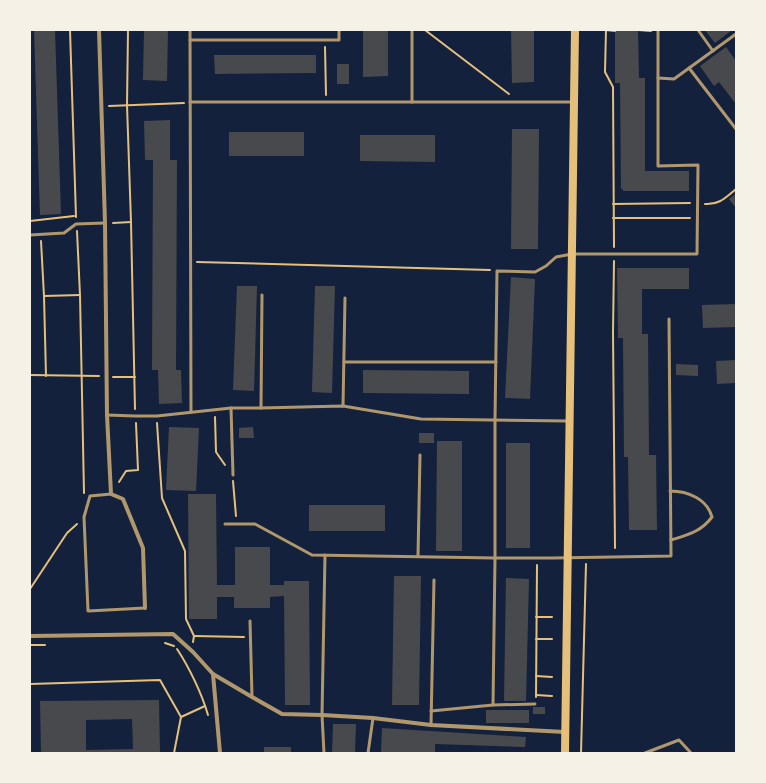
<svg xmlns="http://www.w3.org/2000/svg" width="766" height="783" font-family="'Source Sans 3',sans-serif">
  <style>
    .building { fill: #48494c; fill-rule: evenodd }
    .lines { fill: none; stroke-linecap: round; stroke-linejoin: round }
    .path { stroke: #e5c07b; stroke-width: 2 }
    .service { stroke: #b1986c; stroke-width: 3 }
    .minor { stroke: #b1986c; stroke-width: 4 }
    .secondary { stroke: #e5c07b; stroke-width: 8 }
  </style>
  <rect width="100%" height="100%" fill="#14213d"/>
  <!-- building -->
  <g class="building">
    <path d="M 34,30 L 55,30 L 61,214 L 40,215 Z"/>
    <path d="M 144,30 L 168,30 L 167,81 L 143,80 Z"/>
    <path d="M 363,30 L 388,30 L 388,76 L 363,77 Z"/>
    <path d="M 511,30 L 534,30 L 534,82 L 512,83 Z"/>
    <path d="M 615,30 L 638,30 L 639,78 L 645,78 L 645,171 L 689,171 L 689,191 L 623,191 L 623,189 L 621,189 L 620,83 L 615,83 Z"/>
    <path d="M 705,30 L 732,30 L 715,43 Z"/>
    <path d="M 726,47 L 736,61 L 736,104 L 719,82 L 714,86 L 700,66 Z"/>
    <path d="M 214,55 L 316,55 L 316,73 L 215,74 Z"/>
    <rect x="337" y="64" width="12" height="20"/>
    <path d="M 170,120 L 170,160 L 177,160 L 176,370 L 181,370 L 182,403 L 159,404 L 158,370 L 152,370 L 153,160 L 145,160 L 144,121 Z"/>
    <path d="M 512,129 L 539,129 L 538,249 L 511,249 Z"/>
    <rect x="229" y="132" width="75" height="24"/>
    <path d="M 360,135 L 435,135 L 435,162 L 360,161 Z"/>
    <path d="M 736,194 L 736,208 L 729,199 Z"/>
    <path d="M 617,268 L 689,268 L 689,289 L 642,289 L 642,334 L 648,334 L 649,455 L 656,455 L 657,530 L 629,530 L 628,457 L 624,457 L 623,338 L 618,338 Z"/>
    <path d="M 511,277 L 535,279 L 530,399 L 505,398 Z"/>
    <path d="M 237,286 L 257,286 L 254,391 L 233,390 Z"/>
    <path d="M 315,286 L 335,286 L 332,393 L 312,392 Z"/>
    <path d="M 736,304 L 736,327 L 703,328 L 702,305 Z"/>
    <path d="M 736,360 L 736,383 L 717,384 L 716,361 Z"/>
    <path d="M 676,364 L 698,365 L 698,376 L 676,375 Z"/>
    <path d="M 363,370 L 469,371 L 469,394 L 363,393 Z"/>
    <path d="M 169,427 L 199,428 L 196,491 L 166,490 Z"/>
    <path d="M 253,427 L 254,438 L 239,438 L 239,428 Z"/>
    <rect x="419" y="433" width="15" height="10"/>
    <path d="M 437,441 L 462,441 L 462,551 L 436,551 Z"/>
    <rect x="506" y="443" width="24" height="105"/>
    <path d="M 188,494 L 216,494 L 217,585 L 235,585 L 235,547 L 270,547 L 270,585 L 284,585 L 284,581 L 309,581 L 310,705 L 285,705 L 284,596 L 270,597 L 270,608 L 234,608 L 234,597 L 217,597 L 217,619 L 189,619 Z"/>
    <rect x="309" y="505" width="76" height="26"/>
    <path d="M 394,576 L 421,576 L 419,705 L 392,705 Z"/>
    <path d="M 506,578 L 529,579 L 526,701 L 504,701 Z"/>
    <path d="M 159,700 L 160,753 L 41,753 L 40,701 ZM 132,719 L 133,749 L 86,750 L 86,720 Z"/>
    <rect x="533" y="707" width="12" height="7"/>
    <rect x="486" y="710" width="43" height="13"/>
    <path d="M 333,724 L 356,724 L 355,753 L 332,753 Z"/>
    <path d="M 382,728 L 526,737 L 525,747 L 435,744 L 435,753 L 381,752 Z"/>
    <rect x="264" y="747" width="27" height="6"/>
  </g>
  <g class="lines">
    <!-- path -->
    <g class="path">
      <path d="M 70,30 L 76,217"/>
      <path d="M 128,30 L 127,105 L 131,222 L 135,409"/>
      <path d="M 425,30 L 509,94"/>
      <path d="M 638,30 L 651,31"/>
      <path d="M 325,47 L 326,95"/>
      <path d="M 109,106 L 184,103"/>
      <path d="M 613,204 L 690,203"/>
      <path d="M 705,204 C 719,205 725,198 736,189"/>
      <path d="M 613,218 L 690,218"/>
      <path d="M 30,221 L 74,216"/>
      <path d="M 113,223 L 131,222"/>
      <path d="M 77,231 L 80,295 L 84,493"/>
      <path d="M 41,241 L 44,296 L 46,376"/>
      <path d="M 614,247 L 613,87 L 605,72 L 606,30 L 615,31"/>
      <path d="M 614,261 L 613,333 L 615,548"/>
      <path d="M 197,262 L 490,270"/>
      <path d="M 44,296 L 80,295"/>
      <path d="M 30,375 L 99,376"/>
      <path d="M 113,377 L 135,377"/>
      <path d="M 215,417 L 216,452 L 225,465"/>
      <path d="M 157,423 L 162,498 L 185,551 L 186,619 L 194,636 L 193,642"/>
      <path d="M 233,481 L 236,516"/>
      <path d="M 119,482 L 126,471 L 138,470 L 136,423"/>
      <path d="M 30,589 L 67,533 L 77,524"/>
      <path d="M 536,617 L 552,617"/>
      <path d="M 194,636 L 244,637"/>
      <path d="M 536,639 L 552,639"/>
      <path d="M 165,643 L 174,646"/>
      <path d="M 30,645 L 45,645"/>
      <path d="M 177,649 C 189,667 202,694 208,715"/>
      <path d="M 536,676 L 552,677"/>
      <path d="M 30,684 L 160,680 L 181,717 L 205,706"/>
      <path d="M 536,695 L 552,696"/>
      <path d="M 536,697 L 537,565"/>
      <path d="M 174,753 L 181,717"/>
      <path d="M 581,753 L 586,564"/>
    </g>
    <!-- service -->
    <g class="service">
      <path d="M 190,30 L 191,412"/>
      <path d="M 412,30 L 412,102"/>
      <path d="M 658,30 L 658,166 L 698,165 L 697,254 L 572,254 L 556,257 L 546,266 L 535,272 L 497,271 L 495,420 L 495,558 L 553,558 L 671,556 L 669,319"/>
      <path d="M 698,30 L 713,51"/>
      <path d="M 190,40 L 339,40 L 339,30"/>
      <path d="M 689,68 L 736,129"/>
      <path d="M 658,78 L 674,79 L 736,34"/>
      <path d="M 190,102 L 574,102"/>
      <path d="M 30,235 L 64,233 L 76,224 L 105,223"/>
      <path d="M 344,362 L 496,362"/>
      <path d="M 343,406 L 345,298"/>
      <path d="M 231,408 L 233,475"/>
      <path d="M 261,408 L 262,295"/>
      <path d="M 107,415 L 135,416 L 157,416 L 231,408 L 261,408 L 343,406 L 421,419 L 568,421"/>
      <path d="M 670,491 C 688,491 707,499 712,517 C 701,532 687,535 671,540"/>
      <path d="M 111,494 L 90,496 L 84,517 L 88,611 L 145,608"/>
      <path d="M 225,524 L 255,524 L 312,555 L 495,558 L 493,705"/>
      <path d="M 418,556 L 420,455"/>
      <path d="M 250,621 L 252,697"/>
      <path d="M 431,711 L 493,705 L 535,704"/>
      <path d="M 431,725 L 434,580"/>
      <path d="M 324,753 L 322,715 L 325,555"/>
      <path d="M 368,753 L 373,718"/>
      <path d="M 645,753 L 679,740 L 691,753"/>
    </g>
    <!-- minor -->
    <g class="minor">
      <path d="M 99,30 L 105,223 L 107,415 L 111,494 L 123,499 L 143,548 L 145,608"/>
      <path d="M 30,636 L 173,634 L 193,652 L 213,674 L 252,697 L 282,714 L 322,715 L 373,718 L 431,725 L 565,732"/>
      <path d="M 213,674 L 220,753"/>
    </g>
    <!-- secondary -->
    <path class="secondary" d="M 565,753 L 575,30"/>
  </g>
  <!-- border -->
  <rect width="766" height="783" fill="none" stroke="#f6f1e7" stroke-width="62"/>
</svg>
